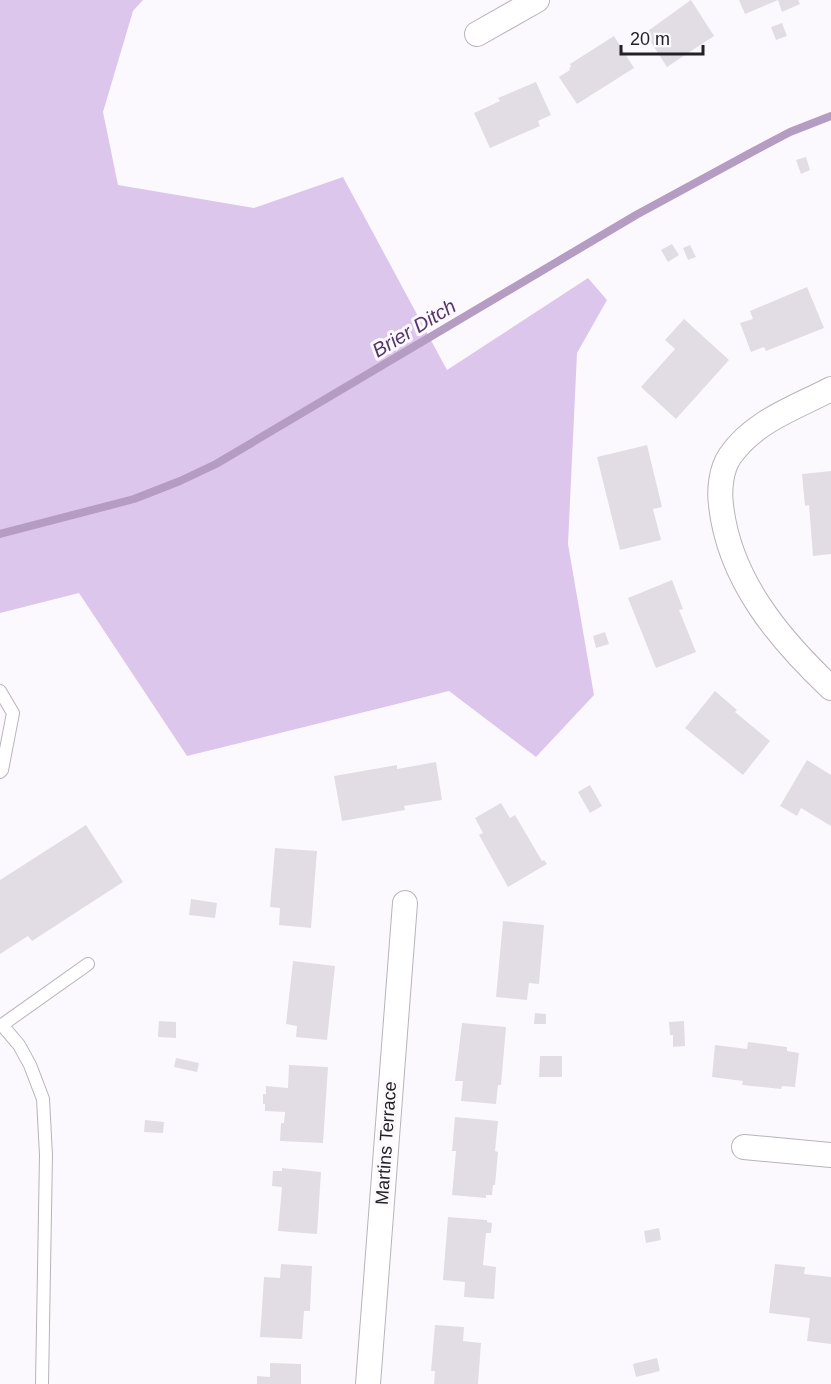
<svg xmlns="http://www.w3.org/2000/svg" width="831" height="1384" font-family="Helvetica,sans-serif">
  <style>
    .green { fill: #ddc6ec }
    .lines { fill: none; stroke-linecap: round; stroke-linejoin: round }
    .stream { stroke: #b49cc3; stroke-width: 8 }
    .building { fill: #e2dde5 }
    .lane-casing { stroke: #b7b3ba; stroke-width: 14 }
    .street-casing { stroke: #b7b3ba; stroke-width: 26 }
    .lane { stroke: #fff; stroke-width: 12 }
    .street { stroke: #fff; stroke-width: 24 }
    .labels { text-anchor: middle; dominant-baseline: central; stroke-width: 6; stroke-linejoin: round; paint-order: stroke }
    .street-label { font-size: 18px; fill: #222124; stroke: #fcf9fe }
    .water-label { font-size: 20px; font-style: italic; fill: #553467; stroke: #fcf9fe }
  </style>
  <rect width="100%" height="100%" fill="#fcf9fe"/>
  <!-- green -->
  <path class="green" d="M 0,0 L 143,0 L 133,11 L 103,112 L 118,185 L 254,208 L 343,177 L 447,370 L 588,278 L 607,300 L 577,353 L 568,544 L 594,695 L 536,757 L 449,691 L 187,756 L 79,593 L 0,613 Z"/>
  <g class="lines">
    <!-- stream -->
    <path class="stream" d="M 0,534 L 134,499 L 180,481 L 216,464 L 636,215 L 754,151 L 790,132 L 831,116"/>
  </g>
  <!-- building -->
  <g class="building">
    <path d="M 691,0 L 714,36 L 667,67 L 645,33 Z"/>
    <path d="M 739,0 L 798,0 L 800,4 L 782,12 L 778,0 L 745,14 Z"/>
    <path d="M 782,23 L 787,36 L 776,40 L 771,27 Z"/>
    <path d="M 614,36 L 634,68 L 577,104 L 559,77 L 570,70 L 569,68 L 571,67 L 570,64 Z"/>
    <path d="M 536,82 L 551,115 L 538,121 L 540,126 L 490,148 L 474,113 L 500,101 L 498,98 Z"/>
    <path d="M 806,157 L 810,170 L 801,174 L 796,160 Z"/>
    <path d="M 672,244 L 679,255 L 668,262 L 661,250 Z"/>
    <path d="M 690,245 L 696,257 L 688,260 L 683,248 Z"/>
    <path d="M 807,287 L 824,328 L 766,351 L 764,347 L 751,352 L 740,323 L 753,319 L 750,311 Z"/>
    <path d="M 684,319 L 729,360 L 676,419 L 641,387 L 675,349 L 665,340 Z"/>
    <path d="M 647,445 L 662,507 L 653,509 L 661,540 L 620,550 L 597,457 Z"/>
    <path d="M 831,471 L 831,554 L 813,556 L 809,505 L 805,506 L 802,474 Z"/>
    <path d="M 672,580 L 683,609 L 679,610 L 696,652 L 656,668 L 628,598 Z"/>
    <path d="M 605,632 L 609,644 L 596,648 L 593,636 Z"/>
    <path d="M 715,691 L 737,710 L 735,712 L 770,741 L 743,775 L 685,728 Z"/>
    <path d="M 807,760 L 831,775 L 831,826 L 801,808 L 797,816 L 780,806 Z"/>
    <path d="M 436,762 L 442,800 L 404,806 L 405,810 L 342,821 L 334,776 L 397,765 L 397,769 Z"/>
    <path d="M 590,785 L 602,806 L 590,813 L 578,792 Z"/>
    <path d="M 501,803 L 510,818 L 515,815 L 542,861 L 544,860 L 547,864 L 508,887 L 479,835 L 483,833 L 475,818 Z"/>
    <path d="M 86,825 L 123,882 L 32,941 L 28,936 L 0,954 L 0,880 Z"/>
    <path d="M 275,848 L 317,851 L 311,928 L 279,925 L 280,908 L 270,907 Z"/>
    <path d="M 191,899 L 217,903 L 215,918 L 189,915 Z"/>
    <path d="M 503,921 L 544,925 L 539,984 L 529,983 L 527,1000 L 496,997 Z"/>
    <path d="M 293,961 L 335,966 L 327,1040 L 296,1037 L 297,1026 L 286,1024 Z"/>
    <path d="M 535,1013 L 546,1014 L 546,1024 L 534,1024 Z"/>
    <path d="M 159,1021 L 176,1022 L 176,1038 L 158,1037 Z"/>
    <path d="M 684,1021 L 685,1046 L 673,1047 L 673,1035 L 670,1035 L 669,1022 Z"/>
    <path d="M 462,1023 L 506,1027 L 501,1085 L 498,1085 L 496,1104 L 461,1101 L 463,1081 L 455,1081 Z"/>
    <path d="M 748,1042 L 787,1047 L 787,1051 L 799,1053 L 795,1087 L 782,1086 L 781,1089 L 742,1085 L 743,1081 L 712,1077 L 715,1045 L 747,1049 Z"/>
    <path d="M 540,1056 L 562,1056 L 562,1077 L 539,1077 Z"/>
    <path d="M 176,1058 L 199,1063 L 197,1072 L 174,1067 Z"/>
    <path d="M 289,1065 L 328,1067 L 323,1143 L 280,1141 L 281,1123 L 284,1123 L 285,1112 L 265,1111 L 265,1104 L 263,1104 L 263,1094 L 266,1094 L 266,1086 L 288,1088 Z"/>
    <path d="M 455,1117 L 498,1121 L 495,1151 L 498,1152 L 495,1185 L 493,1185 L 492,1195 L 486,1195 L 486,1198 L 452,1195 L 456,1151 L 452,1151 Z"/>
    <path d="M 145,1120 L 164,1122 L 163,1133 L 144,1132 Z"/>
    <path d="M 282,1168 L 321,1172 L 317,1234 L 278,1231 L 282,1187 L 272,1186 L 273,1171 L 282,1171 Z"/>
    <path d="M 448,1217 L 487,1220 L 487,1222 L 492,1223 L 491,1233 L 486,1233 L 483,1265 L 496,1267 L 494,1299 L 464,1297 L 465,1282 L 443,1280 Z"/>
    <path d="M 659,1228 L 661,1240 L 646,1243 L 644,1231 Z"/>
    <path d="M 281,1264 L 312,1266 L 310,1311 L 304,1311 L 302,1339 L 260,1337 L 264,1277 L 280,1278 Z"/>
    <path d="M 775,1264 L 805,1267 L 804,1274 L 831,1277 L 831,1344 L 807,1341 L 810,1318 L 769,1313 Z"/>
    <path d="M 435,1325 L 464,1327 L 463,1341 L 481,1343 L 478,1384 L 434,1384 L 435,1371 L 431,1371 Z"/>
    <path d="M 657,1358 L 660,1371 L 636,1377 L 633,1364 Z"/>
    <path d="M 270,1363 L 301,1364 L 301,1384 L 257,1384 L 257,1376 L 270,1377 Z"/>
  </g>
  <g class="lines">
    <!-- lane casing -->
    <g class="lane-casing">
      <g id="lane">
        <path d="M 0,691 L 13,713 L 2,770 L 0,772"/>
        <path d="M 0,1025 L 2,1025 L 19,1045 L 30,1065 L 43,1099 L 46,1155 L 42,1384"/>
        <path d="M 2,1025 L 88,964"/>
      </g>
    </g>
    <!-- street casing -->
    <g class="street-casing">
      <g id="street">
        <path d="M 477,34 L 537,0"/>
        <path d="M 831,389 C 795,408 754,421 730,456 C 721,469 719,490 721,505 C 729,579 778,638 831,688"/>
        <path d="M 744,1147 L 831,1155"/>
        <path d="M 368,1384 L 405,903"/>
      </g>
    </g>
    <!-- lane -->
    <use href="#lane" class="lane"/>
    <!-- street -->
    <use href="#street" class="street"/>
  </g>
  <g class="labels">
    <!-- street labels -->
    <g class="street-label">
      <text transform="translate(386 1143) rotate(-86)">Martins Terrace</text>
    </g>
    <!-- water labels -->
    <g class="water-label">
      <text transform="translate(414 328) rotate(-31)">Brier Ditch</text>
    </g>
  </g>
  <!-- scale -->
  <path d="M621 45v9h82v-9" fill="none" stroke="#222124" stroke-width="3"/>
  <text x="630" y="45" font-size="18" fill="#222124" stroke="#fcf9fe" stroke-width="4.5" paint-order="stroke">20 m</text>
</svg>
